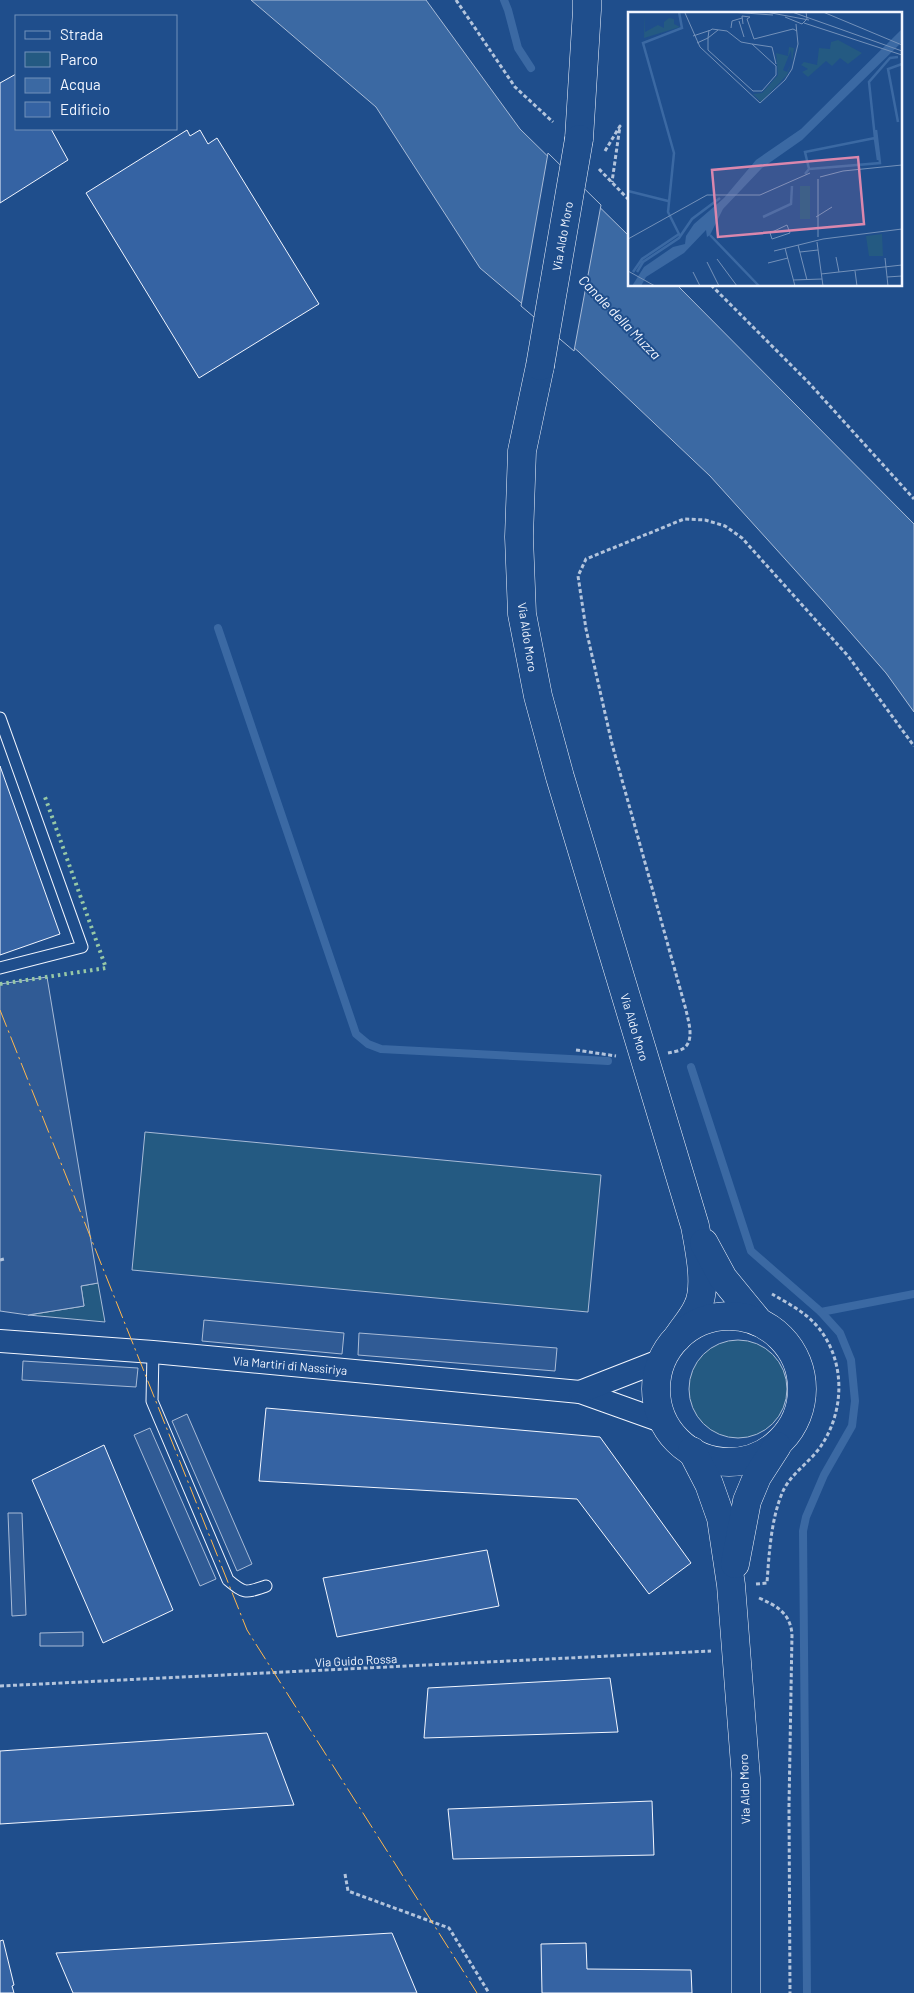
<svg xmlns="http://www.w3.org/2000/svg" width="914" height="1993" font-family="Barlow,sans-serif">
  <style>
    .green { fill: #245a82; stroke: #a8bbd7 }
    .parking { fill: #305b95; stroke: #a8bbd7 }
    .water { fill: #3b69a3; stroke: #a8bbd7 }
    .pier { fill: #1f4e8c; stroke: #a8bbd7 }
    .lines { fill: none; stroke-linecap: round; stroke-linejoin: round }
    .stream { stroke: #3b69a3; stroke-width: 8 }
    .building { fill: #3563a3; stroke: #f2f6ff }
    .lane-casing { stroke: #f2f6ff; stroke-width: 13 }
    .street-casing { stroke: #f2f6ff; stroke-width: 24 }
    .secondary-casing { stroke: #f2f6ff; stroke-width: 29 }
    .path { stroke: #b3c4dc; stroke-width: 3; stroke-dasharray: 4 2.5; stroke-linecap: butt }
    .lane { stroke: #1f4e8c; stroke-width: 11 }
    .street { stroke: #1f4e8c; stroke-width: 22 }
    .secondary { stroke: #1f4e8c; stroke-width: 28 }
    .secondary-bridge-casing { stroke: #f2f6ff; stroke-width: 29; stroke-linecap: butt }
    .secondary-bridge { stroke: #1f4e8c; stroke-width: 28 }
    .hedge { stroke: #97c8a6; stroke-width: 4; stroke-dasharray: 2.5 4; stroke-linecap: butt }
    .power { stroke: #ffb74d; stroke-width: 1; stroke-dasharray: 18 4 2.5 4; stroke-linecap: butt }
    .labels { text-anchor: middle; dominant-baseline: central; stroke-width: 4; stroke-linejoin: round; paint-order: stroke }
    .street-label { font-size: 12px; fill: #f2f6ff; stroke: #1f4e8c }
    .water-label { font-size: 14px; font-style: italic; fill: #f2f6ff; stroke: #1f4e8c }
    .inset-river { fill: none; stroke: #3b69a3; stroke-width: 2.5 }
    .inset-road { fill: none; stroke: #7391ba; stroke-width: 1 }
    .view { fill: #da87ad; fill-opacity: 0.15; stroke: #da87ad; stroke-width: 2.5 }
    .inset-edge { fill: none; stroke: #f2f6ff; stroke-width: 2.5 }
  </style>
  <rect width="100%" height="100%" fill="#1f4e8c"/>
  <!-- green -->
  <g class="green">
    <path d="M 145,1132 L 601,1175 L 588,1312 L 132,1270 Z"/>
    <path d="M 98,1283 L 105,1322 L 28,1315 L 84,1306 L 81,1286 Z"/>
    <circle cx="738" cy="1389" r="49"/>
  </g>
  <!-- parking -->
  <g class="parking">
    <path d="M 47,977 L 98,1283 L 81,1286 L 84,1306 L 28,1315 L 0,1311 L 0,984 Z"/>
    <path d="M 204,1320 L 344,1333 L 342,1354 L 202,1341 Z"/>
    <path d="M 359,1333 L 557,1348 L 555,1371 L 358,1355 Z"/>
    <path d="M 23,1361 L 138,1368 L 136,1387 L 22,1380 Z"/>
    <path d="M 187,1414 L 252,1564 L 237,1571 L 172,1421 Z"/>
    <path d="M 150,1428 L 216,1579 L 200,1586 L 134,1435 Z"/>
    <path d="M 8,1513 L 22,1513 L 26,1615 L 12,1616 Z"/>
    <path d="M 83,1632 L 83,1646 L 40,1646 L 40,1633 Z"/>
  </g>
  <!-- water -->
  <path class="water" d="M 251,0 L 426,0 L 520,129 L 629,236 L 629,285 L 677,285 L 914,524 L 914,712 L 886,673 L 823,601 L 710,476 L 579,352 L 480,268 L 376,107 Z"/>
  <!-- pier -->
  <path class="pier" d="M 548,153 L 601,205 L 574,351 L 521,306 Z"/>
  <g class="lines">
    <!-- stream -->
    <g class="stream">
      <path d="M 504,0 L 508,10 L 518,48 L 531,68"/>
      <path d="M 218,628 L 356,1034 L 368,1044 L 381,1049 L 608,1061"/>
      <path d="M 691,1067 L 751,1251 L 821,1312 L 914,1294"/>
      <path d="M 807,1993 L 803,1531 L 806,1517 L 824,1475 L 852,1426 L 855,1401 L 851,1360 L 840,1333 L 821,1312"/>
    </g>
  </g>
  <!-- building -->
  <g class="building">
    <path d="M 16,74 L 16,129 L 51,129 L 68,160 L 0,203 L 0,83 Z"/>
    <path d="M 187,130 L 190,136 L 200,130 L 208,144 L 217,138 L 319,304 L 199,378 L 86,193 Z"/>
    <path d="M 0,766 L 60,934 L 0,955 Z"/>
    <path d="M 266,1408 L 600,1437 L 691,1563 L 649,1594 L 577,1499 L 259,1481 Z"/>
    <path d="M 104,1445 L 173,1610 L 103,1643 L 32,1480 Z"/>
    <path d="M 487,1550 L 499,1606 L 337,1637 L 323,1578 Z"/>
    <path d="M 610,1678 L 618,1732 L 424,1738 L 428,1688 Z"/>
    <path d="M 267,1733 L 294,1805 L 0,1824 L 0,1751 Z"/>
    <path d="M 652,1801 L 654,1855 L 453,1859 L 448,1809 Z"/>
    <path d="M 392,1933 L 417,1993 L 73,1993 L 56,1953 Z"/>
    <path d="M 3,1940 L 14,1985 L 12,1986 L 14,1993 L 0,1993 L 0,1941 Z"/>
    <path d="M 586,1943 L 587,1969 L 691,1970 L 692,1993 L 542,1993 L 541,1944 Z"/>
  </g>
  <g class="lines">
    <!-- lane casing -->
    <g class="lane-casing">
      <g id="lane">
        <path d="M 0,718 L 82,947 L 0,968"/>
        <path d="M 153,1352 L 152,1401 L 228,1580 C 245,1594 245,1593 266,1586"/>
      </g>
    </g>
    <!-- street casing -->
    <g class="street-casing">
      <g id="street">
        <path d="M 0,1341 L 153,1352 L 580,1392 L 664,1422"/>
        <path d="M 580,1392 L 662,1360"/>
      </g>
    </g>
    <!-- secondary casing -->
    <g class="secondary-casing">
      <g id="secondary">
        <path d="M 579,139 L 587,10 L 587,0"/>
        <path d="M 540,366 L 522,451 L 519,537 L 522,614 L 538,696 L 560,777 L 695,1226 C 699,1248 708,1288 697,1308 C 692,1319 683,1328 677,1338"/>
        <path d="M 704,1243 L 723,1278 L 759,1322"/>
        <circle cx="729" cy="1389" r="73"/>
        <path d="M 692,1451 L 709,1484 L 721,1518 L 731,1585 L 746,1778 L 746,1993"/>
        <path d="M 735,1564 L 747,1501 L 757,1477 L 777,1446"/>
      </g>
    </g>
    <!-- path -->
    <g class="path">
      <path d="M 456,0 L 515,87 L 553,122"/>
      <path d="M 605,151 L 620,126 L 612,182"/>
      <path d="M 599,169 L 629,200"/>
      <path d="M 711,285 L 809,383 L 914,499"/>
      <path d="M 576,1050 L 616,1056"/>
      <path d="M 668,1053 C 673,1052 680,1051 684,1048 C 695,1040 688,1020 686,1010 L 612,744 L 586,629 L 578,576 L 586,559 L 684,519 L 705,520 L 725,526 L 742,538 L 848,656 L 914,746"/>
      <path d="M 0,1260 L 4,1259"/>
      <path d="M 756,1584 L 767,1583 C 769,1555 771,1516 784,1489 C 793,1472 810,1462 821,1446 C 848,1406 845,1349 808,1317 C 797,1308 784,1301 772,1294"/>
      <path d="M 759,1598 C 777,1606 790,1613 792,1634 L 789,1806 L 790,1993"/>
      <path d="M 0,1686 L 711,1651"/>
      <path d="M 345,1874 L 348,1891 L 449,1928 L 489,1993"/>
    </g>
    <!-- lane -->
    <use href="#lane" class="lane"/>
    <!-- street -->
    <use href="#street" class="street"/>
    <!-- secondary -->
    <use href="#secondary" class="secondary"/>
    <!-- secondary-bridge casing -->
    <g class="secondary-bridge-casing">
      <path id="secondary-bridge" d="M 540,366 L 579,139"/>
    </g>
    <!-- secondary-bridge -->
    <use href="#secondary-bridge" class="secondary-bridge"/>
    <!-- hedge -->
    <path class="hedge" d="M 0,984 L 106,968 L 45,797"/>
    <!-- power -->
    <path class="power" d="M 0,1010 L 247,1630 L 477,1993"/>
  </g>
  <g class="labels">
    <!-- street labels -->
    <g class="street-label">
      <text transform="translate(562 236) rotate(-80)">Via Aldo Moro</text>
      <text transform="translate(528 637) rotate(81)">Via Aldo Moro</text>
      <text transform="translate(635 1027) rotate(73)">Via Aldo Moro</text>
      <text transform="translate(290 1365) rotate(5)">Via Martiri di Nassiriya</text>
      <text transform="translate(356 1660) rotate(-3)">Via Guido Rossa</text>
      <text transform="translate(744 1789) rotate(-92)">Via Aldo Moro</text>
    </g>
    <!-- water labels -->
    <g class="water-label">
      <text transform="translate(620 317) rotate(46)">Canale della Muzza</text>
    </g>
  </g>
  <!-- overview -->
  <g transform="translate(628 12)">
    <rect width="274" height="274" fill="#1f4e8c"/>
    <path d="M 17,0 L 17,20 L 30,13 L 36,16 L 36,10 L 41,6 L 46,7 L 46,12 L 52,15 L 16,26 ZM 210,28 L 234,41 L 220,52 L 212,46 L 204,54 L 198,49 L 180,65 L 174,60 L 180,57 L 173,53 L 176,50 L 189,53 L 191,36 L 202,37 L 203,30 ZM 161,35 L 166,36 L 164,50 L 163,38 L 155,58 L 159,60 L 163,52 L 159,63 L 133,90 L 125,82 L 134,81 L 150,63 L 148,41 L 160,44 ZM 172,174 L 182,174 L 182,207 L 172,207 ZM 254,222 L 255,244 L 241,244 L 238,224 Z" fill="#245a82"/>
    <path d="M 274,17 L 274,30 L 174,128 L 134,156 L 95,197 L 82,223 L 79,225 L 78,218 L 56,241 L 18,265 L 13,274 L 4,274 L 16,255 L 45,235 L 57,232 L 58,224 L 66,212 L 96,186 L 128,148 L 173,117 Z" fill="#3b69a3"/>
    <path class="inset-river" d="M 270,110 L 260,57 L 274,52M 247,127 L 250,148M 181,157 L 252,151 L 248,118M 177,162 L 181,157 L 177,140 L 247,126 L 241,70 L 262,46 L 270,45M 0,179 L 40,189M 135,205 L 163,192 L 164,174M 82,223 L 131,274M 5,260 L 14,247 L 51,222 L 40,200 L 46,141 L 15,31 L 54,16 L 51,0M 9,260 L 15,250 L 51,226 L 64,207 L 92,186"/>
    <path class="inset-road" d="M 102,0 L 145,3M 138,0 L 181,8M 164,0 L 274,39M 195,0 L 274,33M 57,1 L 72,35 L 132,91 L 157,68 L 164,57 L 170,32 L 168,12M 157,5 L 174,12 L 179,7 L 178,0M 111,9 L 116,25M 176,11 L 274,43M 115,12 L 114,4 L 122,5 L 119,7 L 126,27 L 165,17 L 169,19M 103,16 L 104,9 L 114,6M 65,24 L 83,18 L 84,17 L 99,19 L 113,30 L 124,32 L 148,54 L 148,63 L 134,79 L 125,79 L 80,38 L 80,26 L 90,18M 69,31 L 80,26 L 81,18M 124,32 L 144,35 L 148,52M 192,165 L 215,159 L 274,153M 190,167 L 190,225M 188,205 L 204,195M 159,213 L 162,221 L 144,227 L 142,221 ZM 0,227 L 79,183 L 132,183 L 182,161M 189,230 L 195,274M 170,233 L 179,268M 157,236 L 167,274M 146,239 L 195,227 L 274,217M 172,240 L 190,238M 208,245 L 211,260M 257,246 L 260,274M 89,247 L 109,274M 79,250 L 91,274M 140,251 L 160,246M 0,259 L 27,274M 227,259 L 229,274M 65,260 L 72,274M 193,262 L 274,253M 259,265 L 274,264M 165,268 L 194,267"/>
    <path class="view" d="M 230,145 L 236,212 L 90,225 L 84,158 Z"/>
    <rect width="274" height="274" class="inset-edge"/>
  </g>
  <!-- legend -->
  <rect x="15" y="15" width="162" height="115" fill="#1f4e8c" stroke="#7391ba"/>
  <rect x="25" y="31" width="25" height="8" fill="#1f4e8c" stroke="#7391ba"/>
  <text x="60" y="40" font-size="15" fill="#f2f6ff">Strada</text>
  <rect x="25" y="52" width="25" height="15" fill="#245a82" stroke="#7391ba"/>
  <text x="60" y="65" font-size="15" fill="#f2f6ff">Parco</text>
  <rect x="25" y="78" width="25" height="15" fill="#3b69a3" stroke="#7391ba"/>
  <text x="60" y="90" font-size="15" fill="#f2f6ff">Acqua</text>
  <rect x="25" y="102" width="25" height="15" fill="#3563a3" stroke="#7391ba"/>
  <text x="60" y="115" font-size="15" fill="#f2f6ff">Edificio</text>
</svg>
